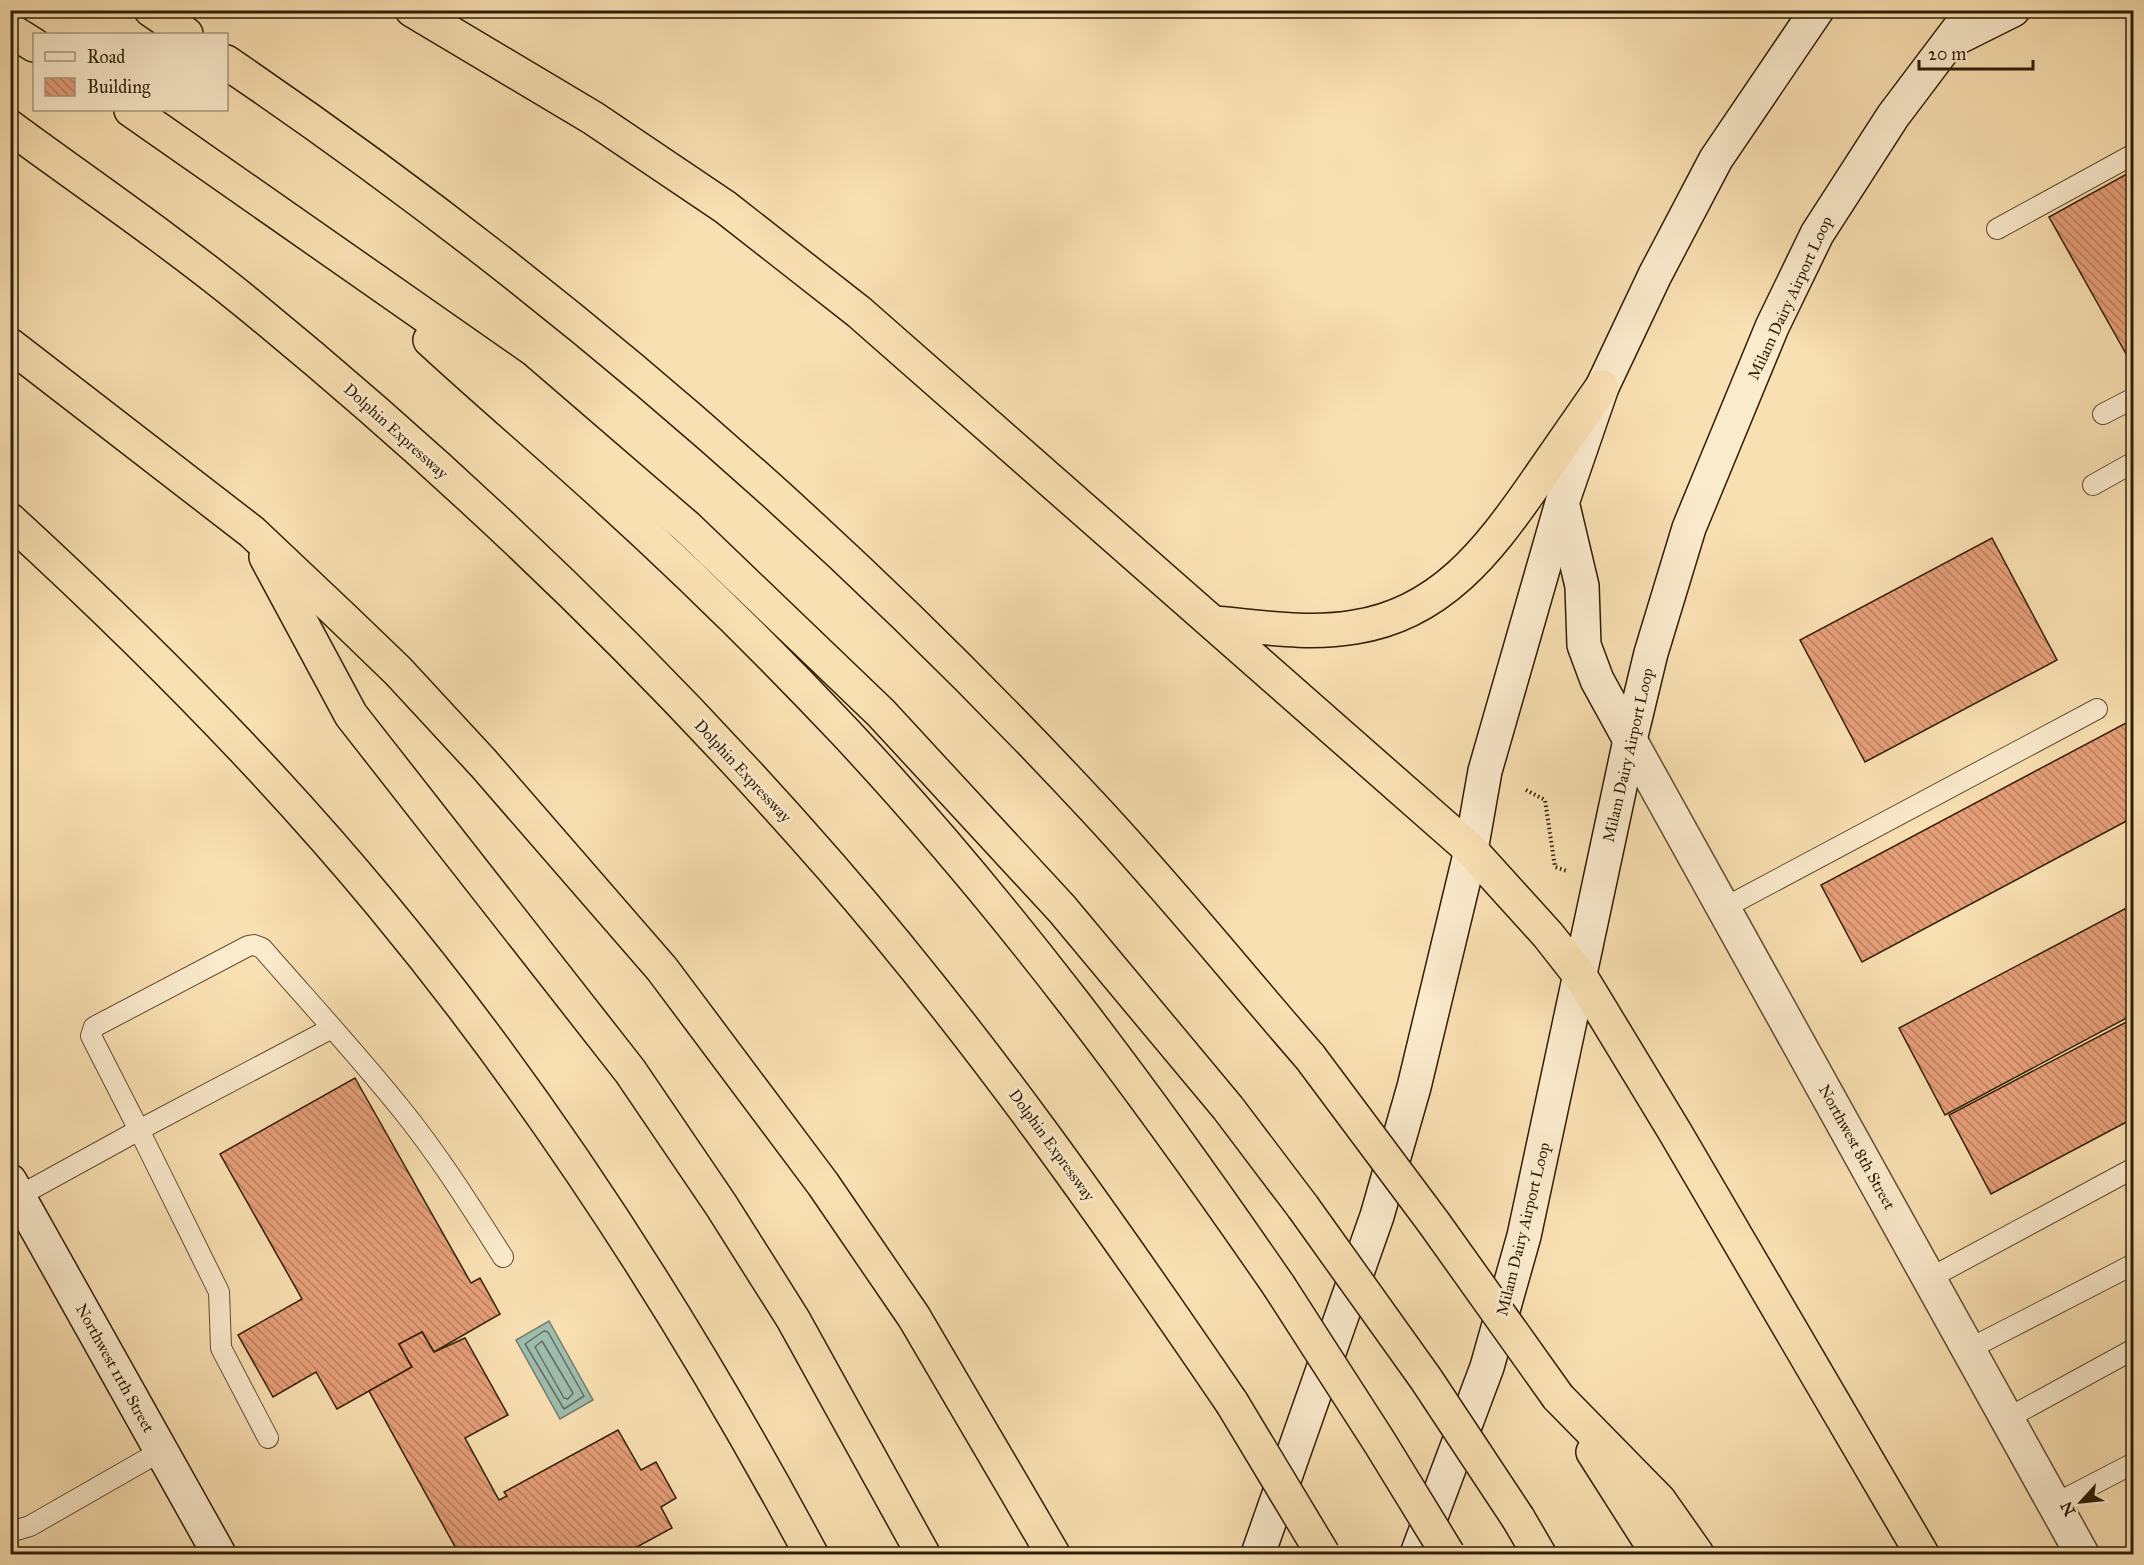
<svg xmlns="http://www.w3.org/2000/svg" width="2144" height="1565" font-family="'IM FELL Great Primer',serif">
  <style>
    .water { fill: #9ebdaf; stroke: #727d6b; stroke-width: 1.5 }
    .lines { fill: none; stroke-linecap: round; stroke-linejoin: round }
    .shore { stroke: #676e5a; stroke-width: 1.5 }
    .building { fill: url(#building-back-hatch); stroke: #301e04; stroke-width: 1.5 }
    .lane-casing { stroke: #624e30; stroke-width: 22 }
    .street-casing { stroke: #624e30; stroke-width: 36 }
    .secondary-casing { stroke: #301e04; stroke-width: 36 }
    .highway-casing { stroke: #301e04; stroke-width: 36 }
    .path { stroke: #301e04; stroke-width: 4; stroke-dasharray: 1.5 3; stroke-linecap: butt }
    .lane { stroke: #fbebcd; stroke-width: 20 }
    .street { stroke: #fbebcd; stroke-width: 33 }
    .secondary { stroke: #fbebcd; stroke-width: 33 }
    .highway { stroke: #f9e0b2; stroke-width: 33 }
    .highway-bridge-casing { stroke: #301e04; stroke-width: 36; stroke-linecap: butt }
    .highway-bridge { stroke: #f9e0b2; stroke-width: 33 }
    .labels { text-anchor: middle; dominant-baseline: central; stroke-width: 6; stroke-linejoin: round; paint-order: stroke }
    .street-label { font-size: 16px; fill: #301e04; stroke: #fbebcd }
  </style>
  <defs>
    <pattern id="building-back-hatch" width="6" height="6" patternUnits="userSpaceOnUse" patternTransform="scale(1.5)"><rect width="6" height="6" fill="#e69f79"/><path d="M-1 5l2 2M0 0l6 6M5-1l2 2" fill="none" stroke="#bb8161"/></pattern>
  </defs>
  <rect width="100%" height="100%" fill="#f9e0b2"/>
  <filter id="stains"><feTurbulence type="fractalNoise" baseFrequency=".00333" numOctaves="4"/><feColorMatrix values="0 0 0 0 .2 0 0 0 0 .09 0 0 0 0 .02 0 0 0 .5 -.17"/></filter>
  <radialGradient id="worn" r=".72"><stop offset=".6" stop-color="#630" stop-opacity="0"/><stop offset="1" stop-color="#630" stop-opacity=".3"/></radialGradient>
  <!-- water -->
  <path class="water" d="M 549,1321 L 593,1400 L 560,1419 L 516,1340 Z"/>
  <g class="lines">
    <!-- shore -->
    <g class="shore">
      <path d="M 544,1331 L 548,1332 L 584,1396 L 564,1409 L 525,1344 Z"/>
      <path d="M 542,1341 L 573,1393 L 568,1399 L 564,1398 L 535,1347 Z"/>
    </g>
  </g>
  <!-- building -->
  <g class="building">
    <path d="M 2134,170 L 2134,368 L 2049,217 Z"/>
    <path d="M 1992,538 L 2057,660 L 1865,762 L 1800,640 Z"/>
    <path d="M 2126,723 L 2134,738 L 2134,817 L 1862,962 L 1821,885 Z"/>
    <path d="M 2134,904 L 2134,1014 L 1945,1115 L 1899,1028 Z"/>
    <path d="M 2134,1018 L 2134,1118 L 1991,1194 L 1949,1115 Z"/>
    <path d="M 355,1078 L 471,1283 L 480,1278 L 500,1314 L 434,1352 L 422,1332 L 399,1344 L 412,1367 L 337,1409 L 316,1372 L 273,1397 L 238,1335 L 302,1299 L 220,1154 Z"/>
    <path d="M 422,1332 L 434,1352 L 465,1338 L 508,1415 L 465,1438 L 499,1500 L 507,1496 L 504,1492 L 618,1430 L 641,1470 L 656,1462 L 676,1498 L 661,1507 L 672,1528 L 624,1554 L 459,1554 L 369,1391 L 412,1367 L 399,1344 Z"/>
  </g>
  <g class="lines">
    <!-- lane casing -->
    <g class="lane-casing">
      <g id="lane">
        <path d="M 1997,229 L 2134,154"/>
        <path d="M 2103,414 L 2134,398"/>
        <path d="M 2093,485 L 2134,462"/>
        <path d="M 1724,908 L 2097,709"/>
        <path d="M 332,1028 L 139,1130 L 91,1036 L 94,1027 L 248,946 L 254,945 L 262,948 C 309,1002 358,1055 402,1110 C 440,1157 471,1207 503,1257"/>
        <path d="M 19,1196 L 139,1130 L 219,1292 L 221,1348 L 268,1438"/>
        <path d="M 1930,1278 L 2134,1168"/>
        <path d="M 1969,1349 L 2134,1264"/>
        <path d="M 2008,1418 L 2134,1349"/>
        <path d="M 2055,1504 L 2134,1463"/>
        <path d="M 10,1532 L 30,1526 L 161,1451"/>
      </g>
    </g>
    <!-- street casing -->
    <g class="street-casing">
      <path id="street" d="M 1630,740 L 2082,1554"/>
    </g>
    <!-- secondary casing -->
    <g class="secondary-casing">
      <g id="secondary">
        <path d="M 1953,40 L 2013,10"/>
        <path d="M 1563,506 L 1582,586 L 1584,645 L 1597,680 L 1630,740"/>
        <path d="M 10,1181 L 219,1554"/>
        <path d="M 1258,1554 L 1377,1216 L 1414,1087 L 1471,850 L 1485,771 L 1562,503 L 1602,387 L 1655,275 L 1716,159 L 1817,10"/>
        <path d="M 1417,1554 L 1487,1367 L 1524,1236 L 1630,740 L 1651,653 L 1689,528 L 1772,327 L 1817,234 L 1893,116 L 1973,10"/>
      </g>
    </g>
    <!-- highway casing -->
    <g class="highway-casing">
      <g id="highway">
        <path d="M 151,10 L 186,34"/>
        <path d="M 412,10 L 593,118 L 725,207 L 859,312 L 1471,850 L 1548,935 L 1581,977 L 1675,1132 L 1922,1554"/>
        <path d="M 10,30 L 34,45"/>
        <path d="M 226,62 C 541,276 832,527 1091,805 C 1167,886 1237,973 1310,1057"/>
        <path d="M 131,110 L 513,377 L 687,527 L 881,713 L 1062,909 L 1228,1108 L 1303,1207"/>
        <path d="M 10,127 C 89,185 171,241 247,303 C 456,474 653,663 831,867 C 978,1036 1106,1218 1232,1403"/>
        <path d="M 430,340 C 482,388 536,434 588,481 C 677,561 763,645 845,732 C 1006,904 1146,1093 1279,1286"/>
        <path d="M 10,345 L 252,532 L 343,618 L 398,671 L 484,764 L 662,969 L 823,1184 L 914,1317 L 1053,1554"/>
        <path d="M 10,520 C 142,641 268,767 382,905 C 548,1105 688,1325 811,1554"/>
        <path d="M 266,557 L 351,715 L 630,1071 L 721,1205 L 793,1319 L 923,1554"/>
        <path d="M 1215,623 C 1261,627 1309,635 1355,627 C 1440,614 1488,551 1534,485 C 1557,452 1579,420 1602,387"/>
        <path d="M 1558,1397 L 1659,1500 L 1697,1554"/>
        <path d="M 1593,1452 L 1658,1554"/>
        <path d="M 1518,1518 L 1539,1554"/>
      </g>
    </g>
    <!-- path -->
    <path class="path" d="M 1526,790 L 1545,800 L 1555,867 L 1567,871"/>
    <!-- lane -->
    <use href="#lane" class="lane"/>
    <!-- street -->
    <use href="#street" class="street"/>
    <!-- secondary -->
    <use href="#secondary" class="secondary"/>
    <!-- highway -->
    <use href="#highway" class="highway"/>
    <!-- highway-bridge casing -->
    <g class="highway-bridge-casing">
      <g id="highway-bridge">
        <path d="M 1310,1057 L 1434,1223 L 1558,1397"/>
        <path d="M 1303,1207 L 1426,1379 L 1518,1518"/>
        <path d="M 1279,1286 L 1380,1443 L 1448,1554"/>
        <path d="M 1232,1403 L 1323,1554"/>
      </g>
    </g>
    <!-- highway-bridge -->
    <use href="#highway-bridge" class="highway-bridge"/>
  </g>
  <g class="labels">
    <!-- street labels -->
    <g class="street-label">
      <text transform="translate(1790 298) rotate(-65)">Milam Dairy Airport Loop</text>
      <text transform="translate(396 431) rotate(42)">Dolphin Expressway</text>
      <text transform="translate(1628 755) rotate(-77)">Milam Dairy Airport Loop</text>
      <text transform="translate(743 771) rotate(47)">Dolphin Expressway</text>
      <text transform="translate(1052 1145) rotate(54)">Dolphin Expressway</text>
      <text transform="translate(1857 1147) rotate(61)">Northwest 8th Street</text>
      <text transform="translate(1523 1229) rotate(-76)">Milam Dairy Airport Loop</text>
      <text transform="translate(115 1368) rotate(61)">Northwest 11th Street</text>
    </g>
  </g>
  <!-- margin -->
  <rect width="2144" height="1565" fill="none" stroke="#f9e0b2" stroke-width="36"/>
  <rect x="12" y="12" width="2120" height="1541" fill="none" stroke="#301e04" stroke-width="3"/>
  <rect x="18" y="18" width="2108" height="1529" fill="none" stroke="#301e04" stroke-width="1.5"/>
  <!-- legend -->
  <rect x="33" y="33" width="195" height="78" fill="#fbebcd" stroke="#aa997d" stroke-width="1.5"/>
  <rect x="45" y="52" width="30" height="9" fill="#fbebcd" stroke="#aa997d" stroke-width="1.5"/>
  <text x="87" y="63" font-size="18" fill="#301e04">Road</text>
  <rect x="45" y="78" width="30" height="18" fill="url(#building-back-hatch)" stroke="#aa997d" stroke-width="1.5"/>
  <text x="87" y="93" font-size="18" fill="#301e04">Building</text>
  <!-- north arrow -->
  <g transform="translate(2081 1502) rotate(243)" stroke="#fbebcd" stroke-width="4.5" paint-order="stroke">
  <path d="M0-4.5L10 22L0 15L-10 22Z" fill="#301e04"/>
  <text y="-9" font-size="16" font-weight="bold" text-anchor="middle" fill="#301e04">N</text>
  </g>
  <!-- scale -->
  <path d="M1919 60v9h114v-9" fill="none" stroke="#301e04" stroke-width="3"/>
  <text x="1928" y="60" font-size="18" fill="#301e04" stroke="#fbebcd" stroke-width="4.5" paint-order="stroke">20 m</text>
  <rect width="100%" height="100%" filter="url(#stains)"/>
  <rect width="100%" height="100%" fill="url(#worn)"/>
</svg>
